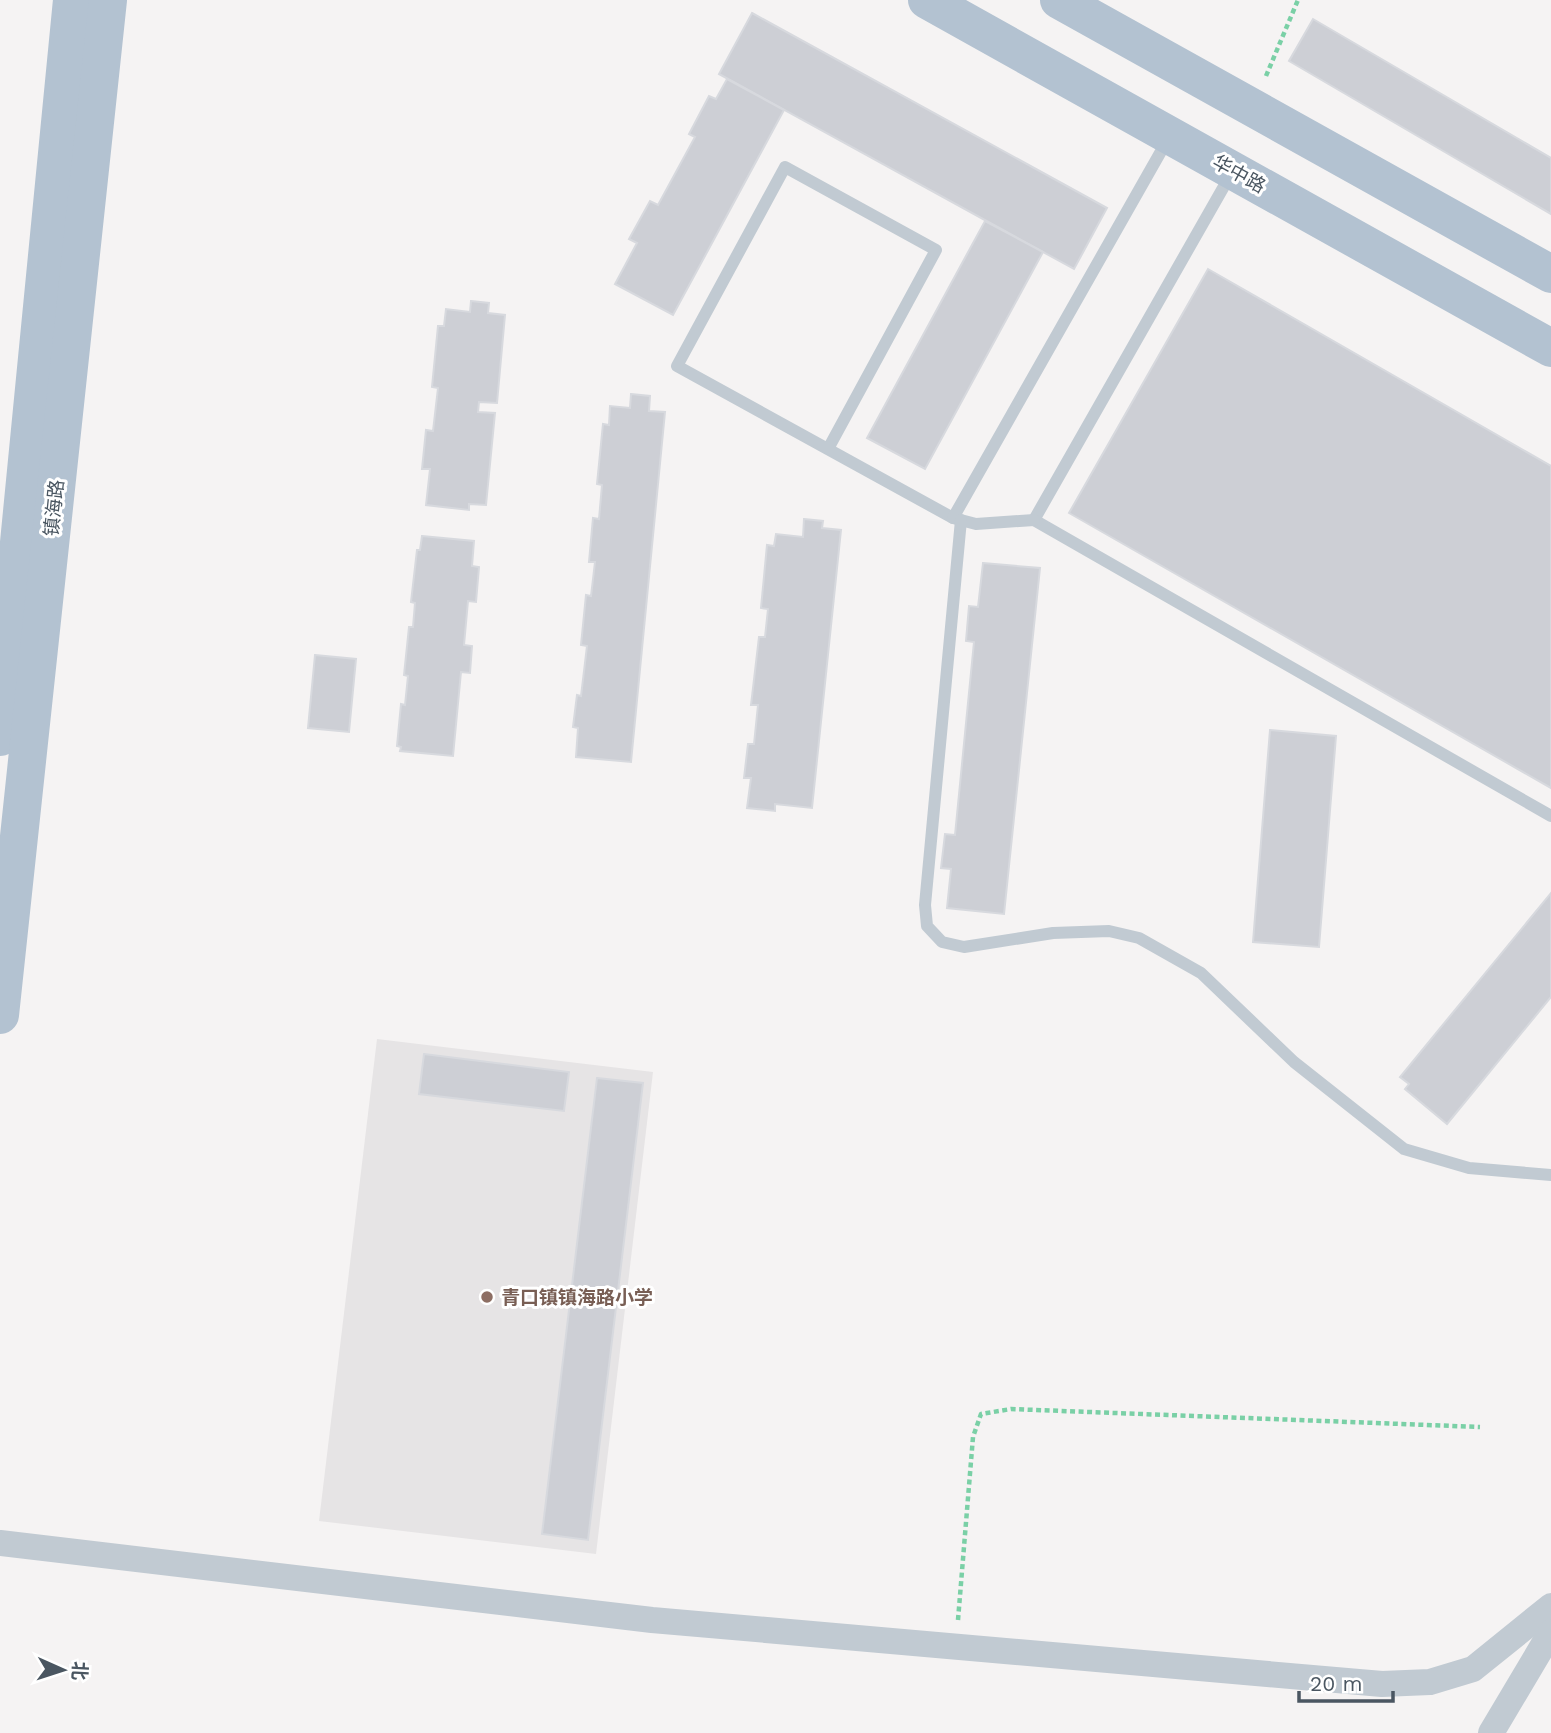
<svg xmlns="http://www.w3.org/2000/svg" width="1551" height="1733" font-family="'Work Sans','Noto Sans SC',sans-serif">
  <style>
    .education { fill: #e6e4e5 }
    .building { fill: #cdcfd5; stroke: #d7d9de; stroke-width: 2 }
    .lines { fill: none; stroke-linecap: round; stroke-linejoin: round }
    .path { stroke: #7ad0a6; stroke-width: 4.5; stroke-dasharray: 5 3.5; stroke-linecap: butt }
    .service { stroke: #c1cad2; stroke-width: 12 }
    .minor { stroke: #c1cad2; stroke-width: 26 }
    .primary { stroke: #b3c2d1; stroke-width: 38 }
    .education-dot { fill: #8d6e63; stroke: #fff; stroke-width: 2.5 }
    .labels { text-anchor: middle; dominant-baseline: central; stroke-width: 6; stroke-linejoin: round; paint-order: stroke }
    .street-label { font-size: 19px; fill: #4a5661; stroke: #fff }
    .education-label { font-size: 19px; font-weight: bold; fill: #785e54; stroke: #fff; text-anchor: start }
  </style>
  <rect width="100%" height="100%" fill="#f5f3f3"/>
  <!-- education -->
  <path class="education" d="M 377,1039 L 653,1072 L 596,1554 L 319,1521 Z"/>
  <!-- building -->
  <g class="building">
    <path d="M 752,13 L 1107,208 L 1074,269 L 719,74 Z"/>
    <path d="M 1313,19 L 1551,158 L 1551,214 L 1289,61 Z"/>
    <path d="M 727,79 L 784,110 L 673,315 L 615,284 L 637,243 L 629,239 L 650,201 L 658,205 L 695,137 L 689,134 L 709,96 L 716,99 Z"/>
    <path d="M 985,221 L 1043,252 L 925,469 L 867,438 Z"/>
    <path d="M 1208,269 L 1551,466 L 1551,788 L 1069,513 Z"/>
    <path d="M 471,301 L 489,303 L 488,313 L 505,315 L 497,403 L 479,402 L 478,412 L 495,413 L 486,505 L 469,504 L 469,510 L 426,505 L 430,469 L 422,469 L 426,430 L 433,431 L 438,388 L 432,387 L 438,326 L 444,326 L 446,309 L 470,312 Z"/>
    <path d="M 631,394 L 650,396 L 649,411 L 665,412 L 631,762 L 576,757 L 578,728 L 573,727 L 577,695 L 581,696 L 587,646 L 581,645 L 586,595 L 591,596 L 595,562 L 589,562 L 593,518 L 599,519 L 602,485 L 597,484 L 603,424 L 609,425 L 610,406 L 630,408 Z"/>
    <path d="M 804,519 L 823,521 L 822,528 L 841,530 L 812,808 L 775,804 L 775,811 L 747,808 L 751,778 L 744,778 L 748,744 L 754,744 L 758,705 L 751,705 L 759,637 L 765,637 L 768,609 L 761,608 L 767,545 L 774,546 L 776,534 L 803,537 Z"/>
    <path d="M 422,536 L 474,541 L 472,566 L 479,567 L 476,602 L 468,601 L 464,645 L 472,646 L 470,673 L 461,672 L 453,756 L 400,751 L 401,747 L 397,746 L 401,704 L 405,705 L 408,676 L 404,675 L 409,627 L 413,627 L 415,603 L 411,602 L 417,550 L 420,550 Z"/>
    <path d="M 983,563 L 1040,568 L 1004,914 L 947,908 L 951,869 L 941,868 L 945,834 L 955,835 L 974,642 L 966,641 L 969,606 L 978,607 Z"/>
    <path d="M 315,655 L 356,659 L 349,732 L 308,728 Z"/>
    <path d="M 1270,730 L 1336,736 L 1319,947 L 1253,942 Z"/>
    <path d="M 1551,893 L 1551,997 L 1447,1124 L 1405,1089 L 1409,1084 L 1400,1077 Z"/>
    <path d="M 424,1054 L 569,1072 L 564,1111 L 419,1094 Z"/>
    <path d="M 597,1078 L 643,1083 L 588,1540 L 542,1534 Z"/>
  </g>
  <g class="lines">
    <!-- path -->
    <g class="path">
      <path d="M 1266,76 L 1298,0"/>
      <path d="M 958,1620 L 973,1437 L 981,1414 L 1011,1409 L 1480,1427"/>
    </g>
    <!-- service -->
    <g class="service">
      <path d="M 1231,174 L 1034,520 L 1551,816"/>
      <path d="M 828,449 L 936,250 L 785,167 L 677,366 L 953,518 L 976,524 L 1034,520"/>
      <path d="M 953,518 L 1168,139"/>
      <path d="M 961,520 L 925,905 L 927,926 L 942,942 L 964,947 L 1053,933 L 1109,931 L 1139,938 L 1201,973 L 1294,1062 L 1404,1149 L 1469,1168 L 1551,1175"/>
    </g>
    <!-- minor -->
    <g class="minor">
      <path d="M 0,1543 L 652,1620 L 1382,1684 L 1430,1682 L 1473,1669 L 1551,1606"/>
      <path d="M 1491,1733 L 1551,1632"/>
    </g>
    <!-- primary -->
    <g class="primary">
      <path d="M 927,0 L 1551,348"/>
      <path d="M 1059,0 L 1551,274"/>
      <path d="M 0,737 L 72,0"/>
      <path d="M 0,1015 L 108,0"/>
    </g>
  </g>
  <!-- markers -->
  <circle class="education-dot" cx="487" cy="1297" r="7"/>
  <g class="labels">
    <!-- street labels -->
    <g class="street-label">
      <text transform="translate(1239 174) rotate(29)">华中路</text>
      <text transform="translate(54 508) rotate(-84)">镇海路</text>
    </g>
    <!-- education labels -->
    <g class="education-label">
      <text x="501" y="1297">青口镇镇海路小学</text>
    </g>
  </g>
  <!-- north arrow -->
  <g transform="translate(63 1670) rotate(93)" stroke="#ffffff" stroke-width="5" paint-order="stroke">
  <path d="M0-5L12 26L0 18L-12 26Z" fill="#4a5661"/>
  <text y="-10" font-size="19" font-weight="bold" text-anchor="middle" fill="#4a5661">北</text>
  </g>
  <!-- scale -->
  <path d="M1299 1691v10h94v-10" fill="none" stroke="#4a5661" stroke-width="3.5"/>
  <text x="1310" y="1691" font-size="21" fill="#4a5661" stroke="#ffffff" stroke-width="5" paint-order="stroke">20 m</text>
</svg>
